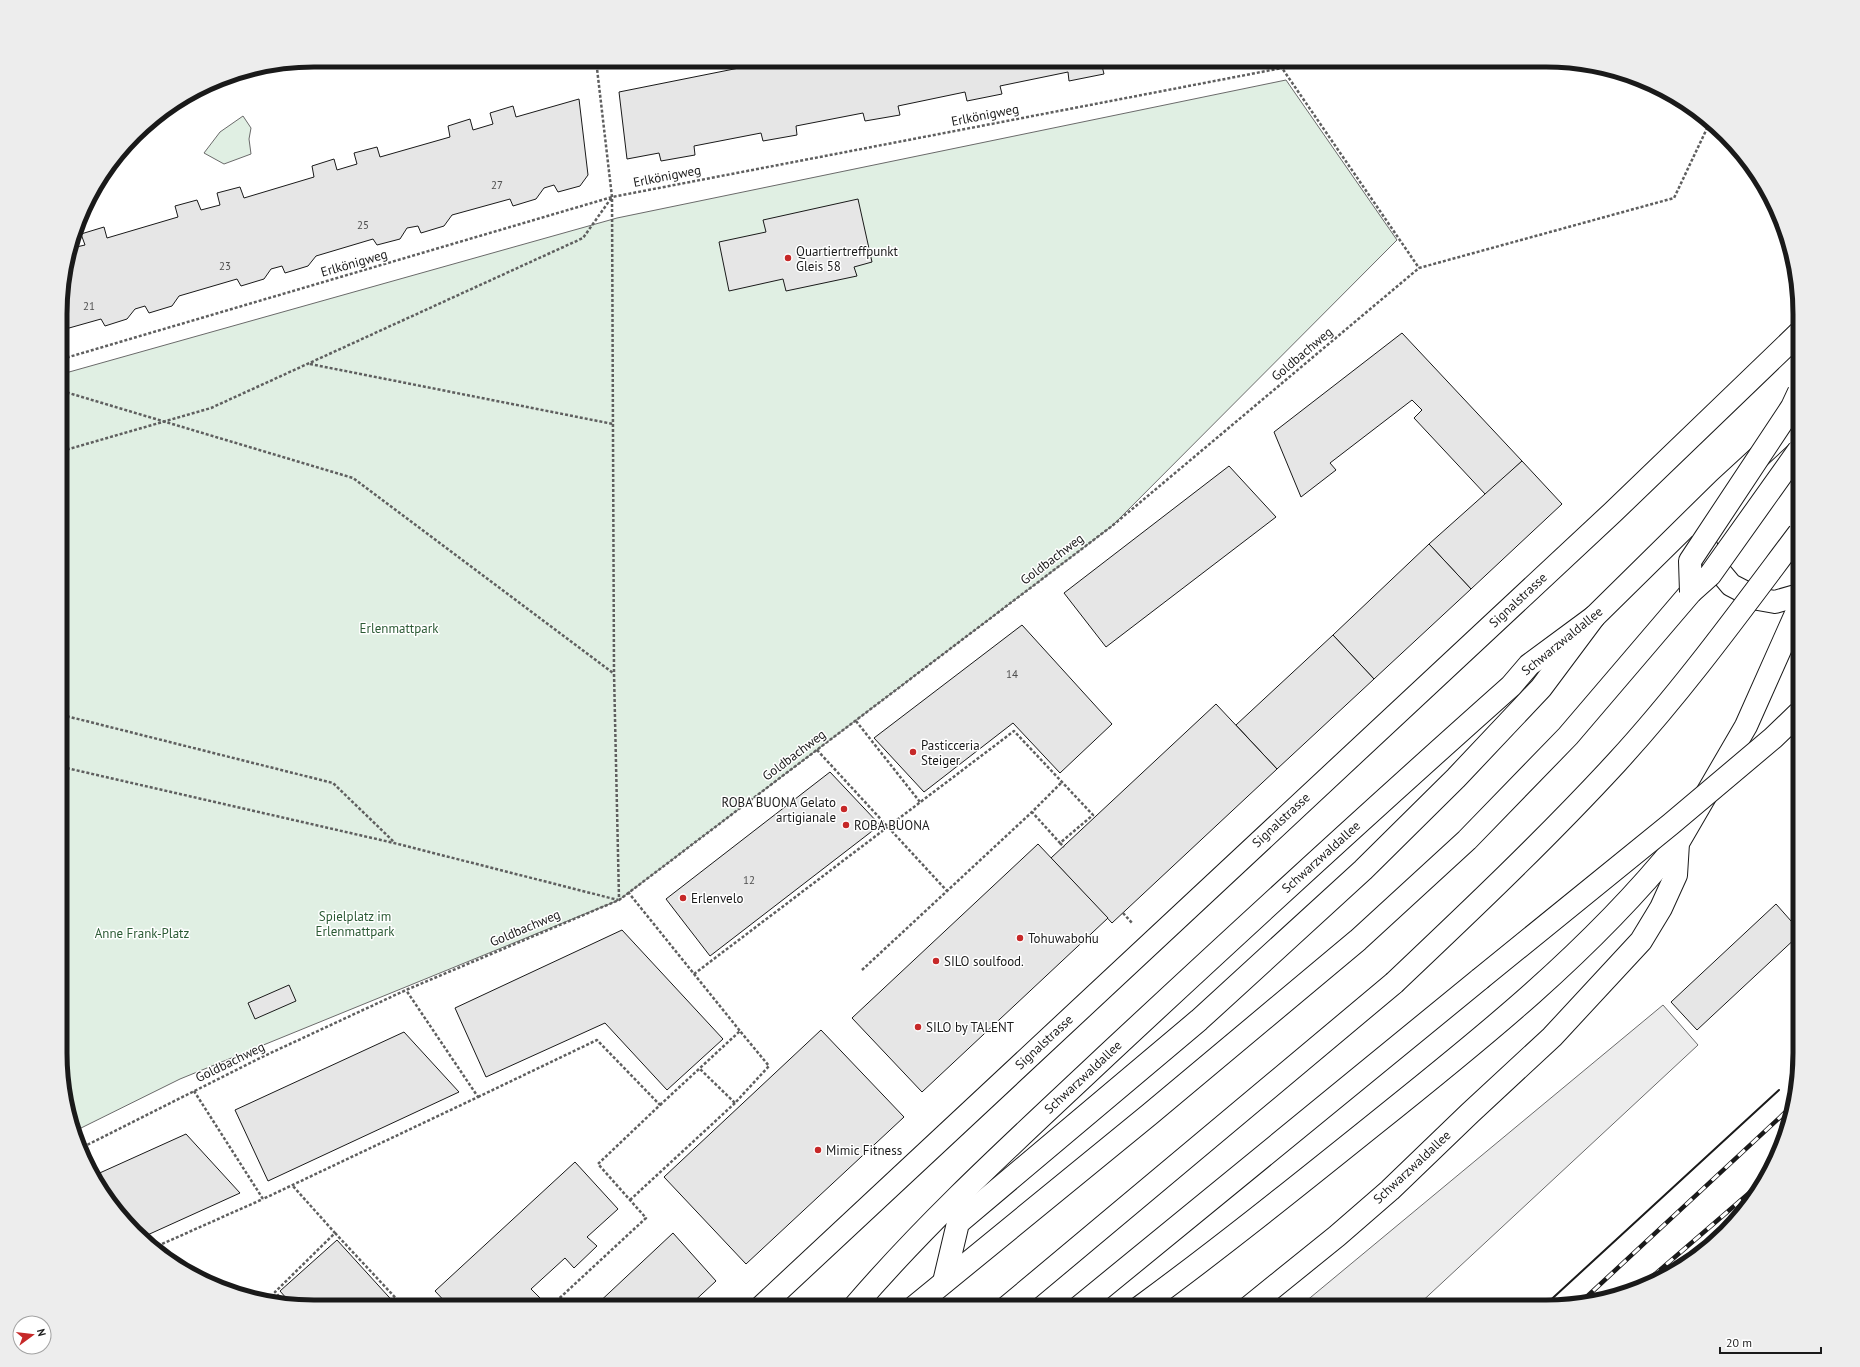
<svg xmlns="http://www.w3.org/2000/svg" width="1860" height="1367" font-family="'PT Sans',sans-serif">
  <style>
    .green { fill: #e0efe3; stroke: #6a6a6a }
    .parking { fill: #ededed; stroke: #6a6a6a }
    .building { fill: #e6e6e6; stroke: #1a1a1a }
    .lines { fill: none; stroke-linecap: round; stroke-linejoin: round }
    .minor-casing { stroke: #1a1a1a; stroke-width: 24 }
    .primary-casing { stroke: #1a1a1a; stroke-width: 24 }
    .motorway-casing { stroke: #1a1a1a; stroke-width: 24 }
    .path { stroke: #5f5f5f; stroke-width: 2.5; stroke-dasharray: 3 2; stroke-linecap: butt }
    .minor { stroke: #fff; stroke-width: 22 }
    .primary { stroke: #fff; stroke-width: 22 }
    .motorway { stroke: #fff; stroke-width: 22 }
    .rail-casing { stroke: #1a1a1a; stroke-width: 4.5 }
    .rail { stroke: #fff; stroke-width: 3; stroke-dasharray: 9; stroke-linecap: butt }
    .motorway-bridge-casing { stroke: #1a1a1a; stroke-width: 24; stroke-linecap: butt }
    .motorway-bridge { stroke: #fff; stroke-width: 22 }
    .wall { stroke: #1a1a1a; stroke-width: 2 }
    .poi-dot { fill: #c62828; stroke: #fff; stroke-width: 1.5 }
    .labels { text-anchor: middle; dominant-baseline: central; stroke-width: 3; stroke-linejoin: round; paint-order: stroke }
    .number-label { font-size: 11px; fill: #4d4d4d }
    .street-label { font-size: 13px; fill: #1a1a1a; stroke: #fff }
    .poi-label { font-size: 13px; fill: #1a1a1a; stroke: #fff; text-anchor: start }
    .park-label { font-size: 13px; fill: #2b5a34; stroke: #fff }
    .rim { fill: none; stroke: #1a1a1a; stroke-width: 5 }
  </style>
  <rect width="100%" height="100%" fill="#fff"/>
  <!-- green -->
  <g class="green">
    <path d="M 1286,80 L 1397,240 L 1112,526 L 619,900 L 180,1079 L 77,1130 L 62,1086 L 62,374 L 617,218 Z"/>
    <path d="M 243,116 L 251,128 L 249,139 L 251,154 L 224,164 L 204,153 L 220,132 Z"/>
  </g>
  <!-- parking -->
  <path class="parking" d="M 1663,1005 L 1698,1045 L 1416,1307 L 1299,1307 Z"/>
  <!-- building -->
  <g class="building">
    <path d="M 779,60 L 1128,60 L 1102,66 L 1104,74 L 1069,81 L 1068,72 L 1000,86 L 1002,94 L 967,101 L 965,92 L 898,106 L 900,115 L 865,121 L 863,113 L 796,126 L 797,135 L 763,141 L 761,133 L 694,146 L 695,155 L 661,161 L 659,153 L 627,159 L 619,92 Z"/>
    <path d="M 579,99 L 588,175 L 580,186 L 558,192 L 554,185 L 544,188 L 536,199 L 513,206 L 510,199 L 452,215 L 444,226 L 421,233 L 418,226 L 407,228 L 400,239 L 377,245 L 373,239 L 316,256 L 308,266 L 285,273 L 282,266 L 271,269 L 264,279 L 241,286 L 237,279 L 179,296 L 172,306 L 149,313 L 145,306 L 135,309 L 127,319 L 105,326 L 101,319 L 62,330 L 62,281 L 72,248 L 85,245 L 81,234 L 104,227 L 107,238 L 178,217 L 175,206 L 197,200 L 201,210 L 220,205 L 217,193 L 240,187 L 244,198 L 314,177 L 312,166 L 334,159 L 337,170 L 357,164 L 354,153 L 377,147 L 380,157 L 450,137 L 448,126 L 470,119 L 473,130 L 493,124 L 490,113 L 513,106 L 516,117 Z"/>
    <path d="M 858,199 L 872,262 L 854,267 L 857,276 L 786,291 L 783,279 L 729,291 L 719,242 L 766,232 L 763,220 Z"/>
    <path d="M 1402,333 L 1522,461 L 1486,495 L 1414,418 L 1422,410 L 1412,400 L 1330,463 L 1336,470 L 1301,497 L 1274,432 Z"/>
    <path d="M 1522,461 L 1562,504 L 1471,589 L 1429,544 Z"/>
    <path d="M 1229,466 L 1276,517 L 1106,647 L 1064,593 Z"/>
    <path d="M 1429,544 L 1471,589 L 1374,679 L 1333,635 Z"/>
    <path d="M 1022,625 L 1112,724 L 1060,773 L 1013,723 L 924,792 L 874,738 Z"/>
    <path d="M 1333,635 L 1374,679 L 1277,769 L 1236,725 Z"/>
    <path d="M 1216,704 L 1277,769 L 1112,923 L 1051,858 Z"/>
    <path d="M 830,772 L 880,825 L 710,956 L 666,899 Z"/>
    <path d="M 1038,844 L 1108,918 L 922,1092 L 852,1018 Z"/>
    <path d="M 1776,904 L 1799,930 L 1799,935 L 1697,1030 L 1671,1002 Z"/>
    <path d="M 622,930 L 723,1039 L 667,1090 L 605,1023 L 486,1077 L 455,1008 Z"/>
    <path d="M 289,985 L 296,1001 L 255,1019 L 248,1003 Z"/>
    <path d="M 821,1030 L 904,1117 L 746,1264 L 664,1177 Z"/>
    <path d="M 404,1032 L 459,1092 L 268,1181 L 235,1110 Z"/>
    <path d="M 186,1134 L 240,1193 L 143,1237 L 94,1180 L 93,1176 Z"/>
    <path d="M 575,1162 L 618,1209 L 587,1237 L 597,1246 L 574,1268 L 565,1258 L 531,1289 L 540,1298 L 531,1307 L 450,1307 L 435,1291 Z"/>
    <path d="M 673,1233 L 716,1281 L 688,1307 L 594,1307 Z"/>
    <path d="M 337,1240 L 398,1307 L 297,1306 L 293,1306 L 280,1291 Z"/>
  </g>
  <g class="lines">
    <!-- minor casing -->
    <g class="minor-casing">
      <path id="minor" d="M 761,1307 L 1612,513 L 1799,333"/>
    </g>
    <!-- primary casing -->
    <g class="primary-casing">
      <g id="primary">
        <path d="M 1701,524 L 1704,542 L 1716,567 L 1731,585 L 1758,599 L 1775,602 L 1799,595"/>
        <path d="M 854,1307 C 932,1216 1021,1136 1108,1054 C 1241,930 1375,807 1511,686 L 1529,665 L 1594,617 L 1725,488 L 1799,420"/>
        <path d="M 1249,1307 L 1337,1236 L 1390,1190 L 1470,1113 L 1552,1037 L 1641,941 L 1661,908 L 1676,875 L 1678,843 L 1746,726 L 1799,607"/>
      </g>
    </g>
    <!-- motorway casing -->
    <g class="motorway-casing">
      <g id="motorway">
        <path d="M 944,1282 L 958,1223 L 1199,1020 L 1363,870 L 1456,778 L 1541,688 L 1594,617"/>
        <path d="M 914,1307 L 1150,1114 L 1358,940 L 1467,840 L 1568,736 L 1691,592"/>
        <path d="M 1007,1307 L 1394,983"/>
        <path d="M 1079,1307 L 1480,979"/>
        <path d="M 1140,1307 C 1219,1249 1295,1188 1371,1127 C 1480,1040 1590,952 1678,843"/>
      </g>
    </g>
    <!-- path -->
    <g class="path">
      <path d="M 596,60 L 612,197 L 614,673 L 619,899"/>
      <path d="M 1281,60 L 1282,68 L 1419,268"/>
      <path d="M 597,66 L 629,60"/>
      <path d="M 62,359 L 612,197 L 1282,68"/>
      <path d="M 310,364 L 613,424"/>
      <path d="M 62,391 L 353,478 L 613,673"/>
      <path d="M 62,451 L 211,408 L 583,238 L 612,197"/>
      <path d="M 62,715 L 333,783 L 394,842"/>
      <path d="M 856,721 L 920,802"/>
      <path d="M 817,750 L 947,891"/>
      <path d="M 62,767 L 394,843 L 618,900"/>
      <path d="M 1060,843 L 1064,847"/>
      <path d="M 628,892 L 740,1031"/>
      <path d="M 1123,913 L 1132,923"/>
      <path d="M 862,970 L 1032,812"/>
      <path d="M 694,974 L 1014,731 L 1093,815 L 1060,843 L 1032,812 L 1062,782"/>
      <path d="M 194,1091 L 263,1199 L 478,1097 L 406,990"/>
      <path d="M 478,1097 L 597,1040 L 660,1105 L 598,1164 L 646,1218 L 550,1307"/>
      <path d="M 660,1105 L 740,1031 L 769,1066 L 735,1103 L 699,1068"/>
      <path d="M 83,1147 L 262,1057 L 406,990 L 619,900 L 1112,526 L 1419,268 L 1674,198 L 1710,122"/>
      <path d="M 630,1200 L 735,1103"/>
      <path d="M 335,1233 L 404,1307"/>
      <path d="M 153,1248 L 263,1199"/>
      <path d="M 286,1304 L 275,1292 L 335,1233 L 292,1185"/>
    </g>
    <!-- minor -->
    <use href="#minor" class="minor"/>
    <!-- primary -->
    <use href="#primary" class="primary"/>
    <!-- motorway -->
    <use href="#motorway" class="motorway"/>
    <!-- rail casing -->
    <g class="rail-casing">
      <g id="rail">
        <path d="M 1639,1288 L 1762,1182"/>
        <path d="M 1580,1303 L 1791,1107"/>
      </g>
    </g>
    <!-- rail -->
    <use href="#rail" class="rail"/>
    <!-- motorway-bridge casing -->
    <g class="motorway-bridge-casing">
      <g id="motorway-bridge">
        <path d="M 1691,592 L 1690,561 L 1792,407 L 1799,392"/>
        <path d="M 1691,592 L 1710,575 L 1799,450"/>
        <path d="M 1480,979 L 1671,824 L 1773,738 L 1799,713"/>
        <path d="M 1394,983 C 1470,911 1546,839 1617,762 C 1683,690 1741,610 1799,533"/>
      </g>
    </g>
    <!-- motorway-bridge -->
    <use href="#motorway-bridge" class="motorway-bridge"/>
    <!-- wall -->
    <path class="wall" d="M 1543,1307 L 1779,1090"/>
  </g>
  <!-- markers -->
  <g class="poi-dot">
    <circle cx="788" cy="258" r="4"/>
    <circle cx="913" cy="752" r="4"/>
    <circle cx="844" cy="809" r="4"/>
    <circle cx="846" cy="825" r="4"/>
    <circle cx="683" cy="898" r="4"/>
    <circle cx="1020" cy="938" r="4"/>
    <circle cx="936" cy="961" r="4"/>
    <circle cx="918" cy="1027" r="4"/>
    <circle cx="818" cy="1150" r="4"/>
  </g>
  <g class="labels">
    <!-- number labels -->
    <g class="number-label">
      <text x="497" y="185">27</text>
      <text x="363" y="225">25</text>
      <text x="225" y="266">23</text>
      <text x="89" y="306">21</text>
      <text x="1012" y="674">14</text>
      <text x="749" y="880">12</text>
    </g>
    <!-- street labels -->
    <g class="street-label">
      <text transform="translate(985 115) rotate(-11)">Erlkönigweg</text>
      <text transform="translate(667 176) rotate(-11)">Erlkönigweg</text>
      <text transform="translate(354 263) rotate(-16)">Erlkönigweg</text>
      <text transform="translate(1302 354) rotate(-40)">Goldbachweg</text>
      <text transform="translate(1052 559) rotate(-37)">Goldbachweg</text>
      <text transform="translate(1518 600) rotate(-43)">Signalstrasse</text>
      <text transform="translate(1562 641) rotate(-39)">Schwarzwaldallee</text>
      <text transform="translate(794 755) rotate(-37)">Goldbachweg</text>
      <text transform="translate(1281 820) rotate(-43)">Signalstrasse</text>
      <text transform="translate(1321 857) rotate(-42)">Schwarzwaldallee</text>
      <text transform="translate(525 928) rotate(-23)">Goldbachweg</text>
      <text transform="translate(1044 1042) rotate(-43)">Signalstrasse</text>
      <text transform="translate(230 1062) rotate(-26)">Goldbachweg</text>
      <text transform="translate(1083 1077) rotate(-43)">Schwarzwaldallee</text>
      <text transform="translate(1412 1167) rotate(-43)">Schwarzwaldallee</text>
    </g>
    <!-- poi labels -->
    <g class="poi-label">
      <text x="796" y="251">Quartiertreffpunkt<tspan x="796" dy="15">Gleis 58</tspan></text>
      <text x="921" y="745">Pasticceria<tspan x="921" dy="15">Steiger</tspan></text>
      <text x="836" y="802" text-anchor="end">ROBA BUONA Gelato<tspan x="836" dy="15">artigianale</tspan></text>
      <text x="854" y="825">ROBA BUONA</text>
      <text x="691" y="898">Erlenvelo</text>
      <text x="1028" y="938">Tohuwabohu</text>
      <text x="944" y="961">SILO soulfood.</text>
      <text x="926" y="1027">SILO by TALENT</text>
      <text x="826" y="1150">Mimic Fitness</text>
    </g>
    <!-- park labels -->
    <g class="park-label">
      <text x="399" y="628">Erlenmattpark</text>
      <text x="355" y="916">Spielplatz im<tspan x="355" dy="15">Erlenmattpark</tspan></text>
      <text x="142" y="933">Anne Frank-Platz</text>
    </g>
  </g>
  <!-- crop -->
  <path d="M0 0H1860V1367H0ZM314 67H1546A247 247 0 0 1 1793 314V1053A247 247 0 0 1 1546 1300H314A247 247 0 0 1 67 1053V314A247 247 0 0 1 314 67Z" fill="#ededed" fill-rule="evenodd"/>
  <path class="rim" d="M314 67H1546A247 247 0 0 1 1793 314V1053A247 247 0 0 1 1546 1300H314A247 247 0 0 1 67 1053V314A247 247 0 0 1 314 67Z"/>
  <!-- north arrow -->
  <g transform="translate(32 1335) rotate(75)"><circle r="19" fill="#ffffff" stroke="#a3a3a3"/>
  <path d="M0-3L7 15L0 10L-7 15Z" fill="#c62828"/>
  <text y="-6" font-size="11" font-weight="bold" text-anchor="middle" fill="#1a1a1a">N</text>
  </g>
  <!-- scale -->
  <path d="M1720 1347v6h101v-6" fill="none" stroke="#1a1a1a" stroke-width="2"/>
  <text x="1726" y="1347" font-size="12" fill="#1a1a1a" stroke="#ffffff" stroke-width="3" paint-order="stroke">20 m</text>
</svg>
